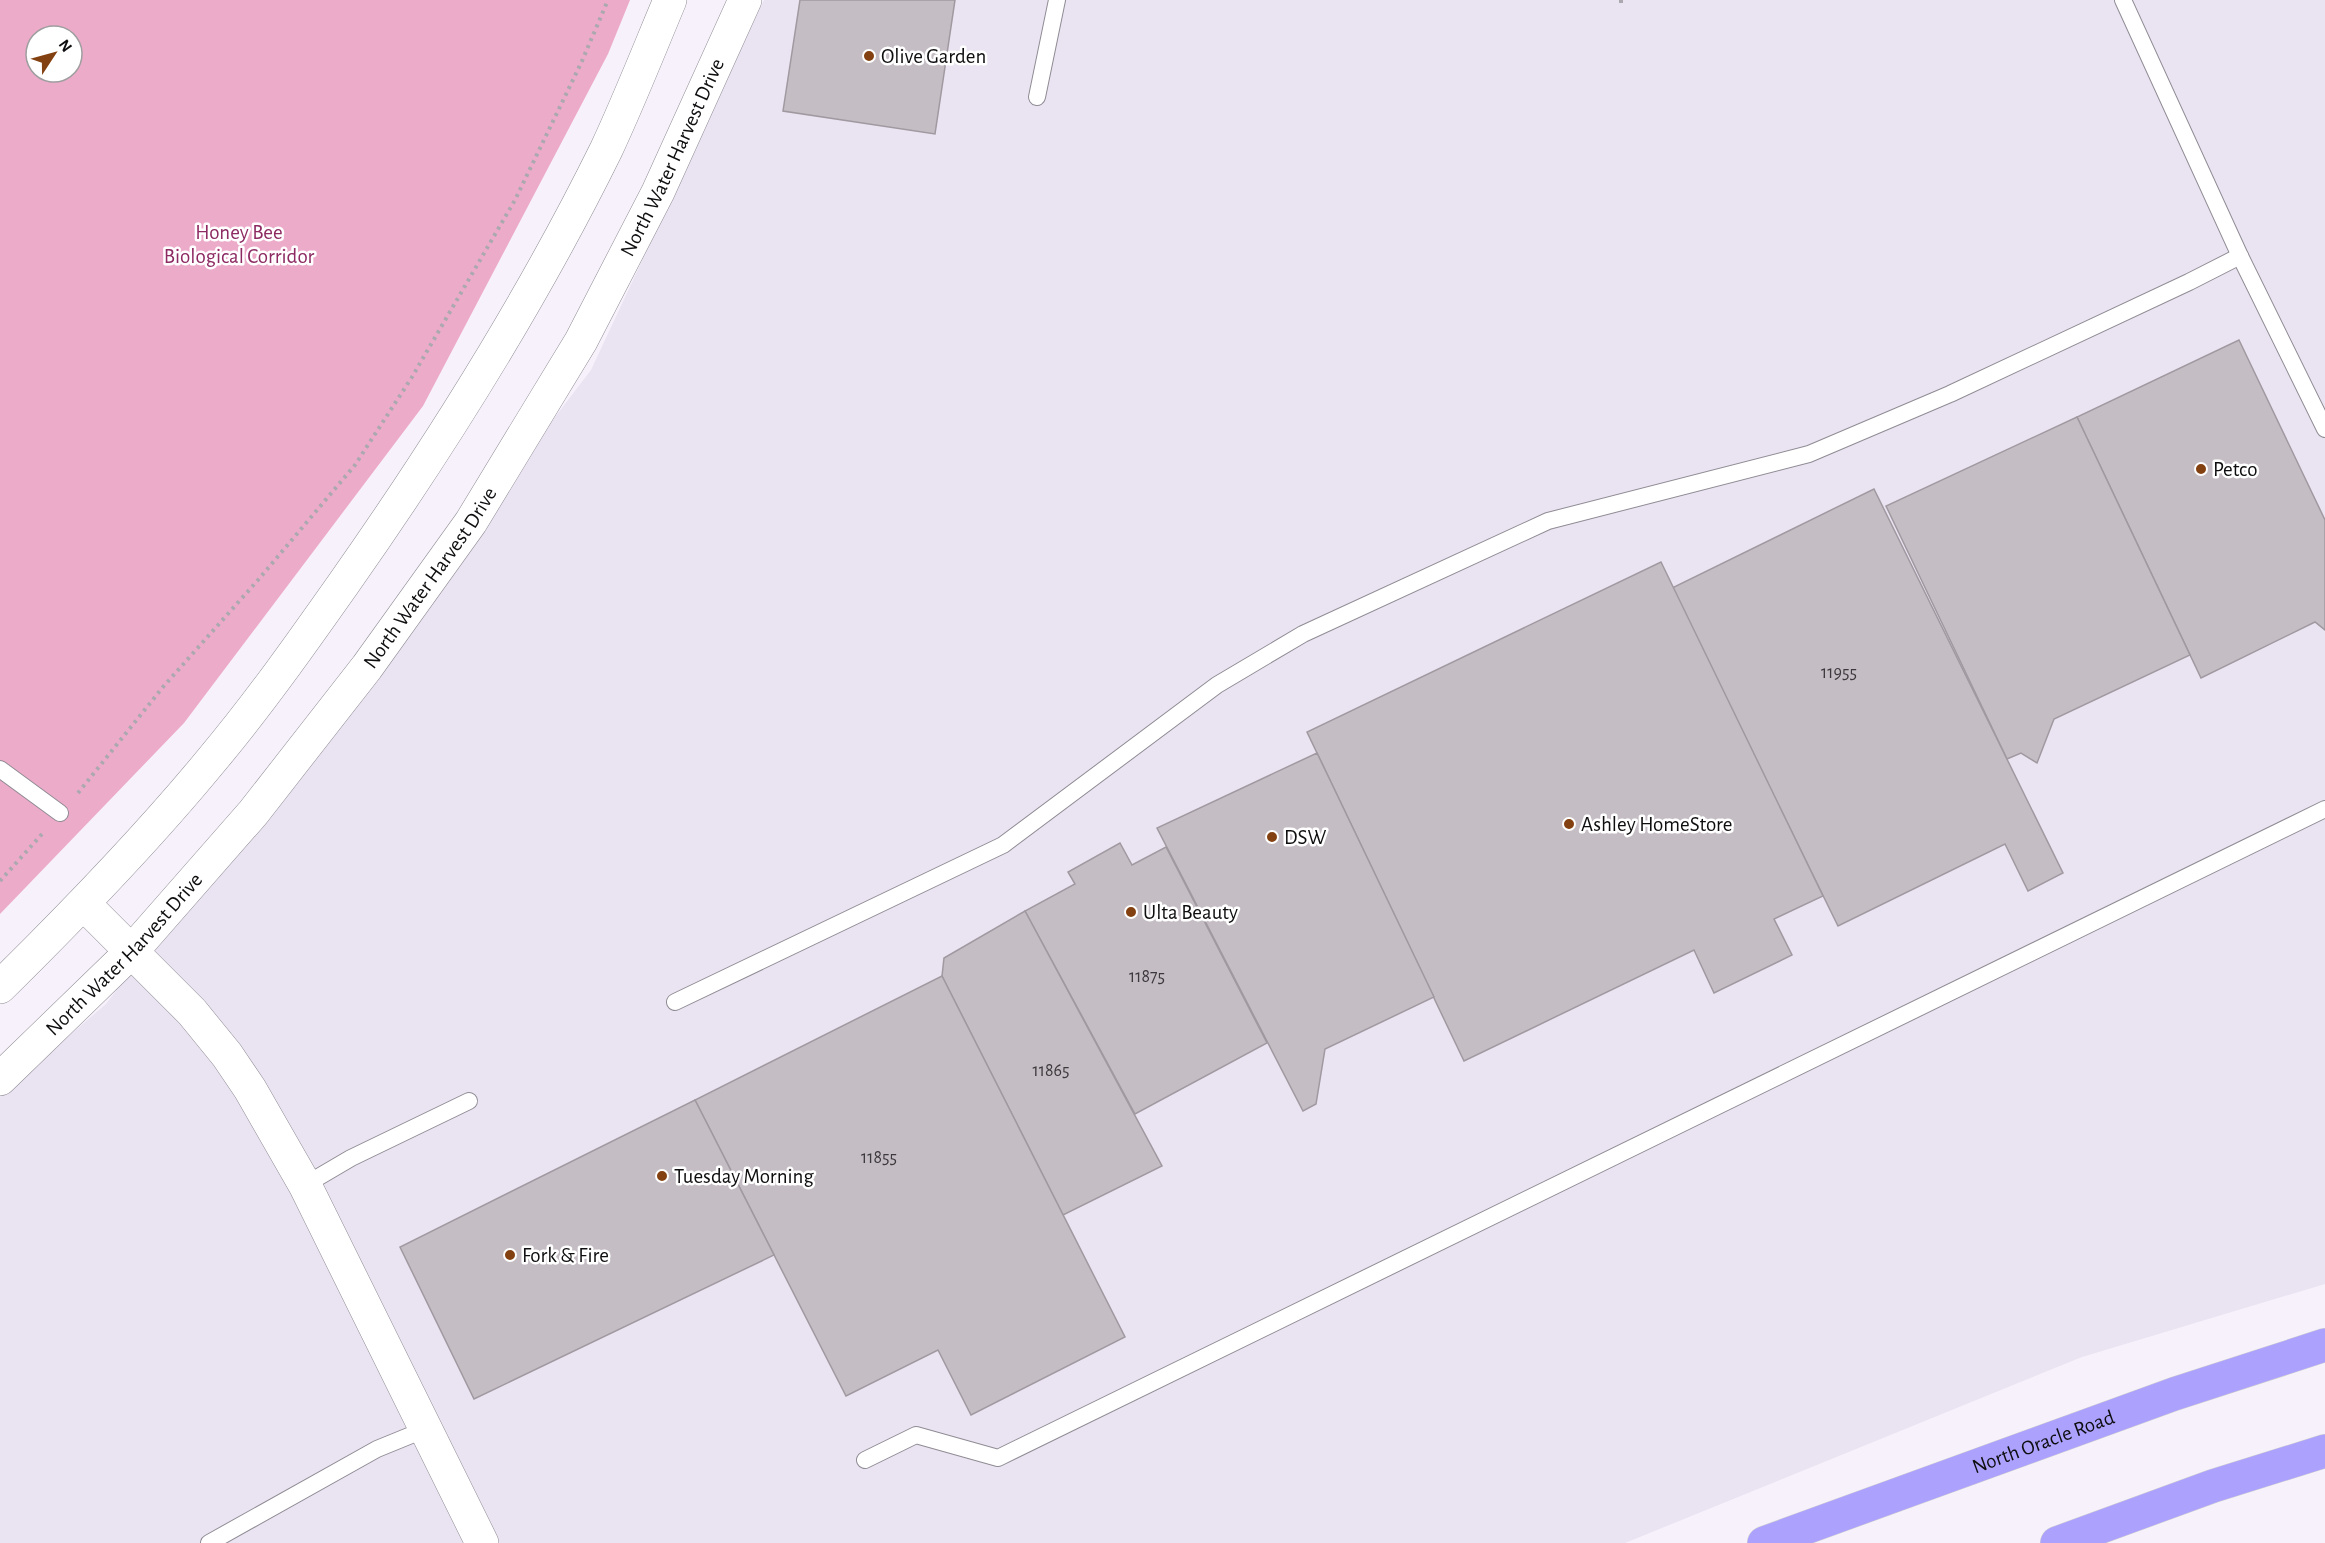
<svg xmlns="http://www.w3.org/2000/svg" width="2325" height="1543" font-family="'Alegreya Sans',sans-serif">
  <style>
    .built { fill: #eae3f2 }
    .green { fill: #edabca; fill-rule: evenodd }
    .building { fill: #c5bdc4; stroke: #a099a0; stroke-width: 1.5 }
    .lines { fill: none; stroke-linecap: round; stroke-linejoin: round }
    .lane-casing { stroke: #908c94; stroke-width: 18 }
    .street-casing { stroke: #908c94; stroke-width: 34 }
    .secondary-casing { stroke: #908c94; stroke-width: 34 }
    .highway-casing { stroke: #cfcfcf; stroke-width: 34 }
    .path { stroke: #aca8af; stroke-width: 4; stroke-dasharray: 3 4.5; stroke-linecap: butt }
    .lane { stroke: #fff; stroke-width: 16 }
    .street { stroke: #fff; stroke-width: 33 }
    .secondary { stroke: #fff; stroke-width: 33 }
    .highway { stroke: #aca2fe; stroke-width: 33 }
    .poi-dot { fill: #834111; stroke: #fff; stroke-width: 2 }
    .labels { text-anchor: middle; dominant-baseline: central; stroke-width: 5; stroke-linejoin: round; paint-order: stroke }
    .number-label { font-size: 18px; fill: #3c393c }
    .poi-label { font-size: 21px; fill: #0e0d0f; stroke: #fff; text-anchor: start }
    .street-label { font-size: 21px; fill: #0e0d0f; stroke: #fff }
    .park-label { font-size: 21px; fill: #8d2a62; stroke: #fff }
  </style>
  <rect width="100%" height="100%" fill="#f6f1fa"/>
  <!-- built -->
  <path class="built" d="M 764,0 L 2325,0 L 2325,1284 L 2082,1357 L 1625,1543 L 0,1543 L 0,1095 L 106,1004 L 591,370 Z"/>
  <!-- green -->
  <path class="green" d="M 0,0 L 630,0 L 608,54 L 423,406 L 184,723 L 0,914 ZM 36,36 L 72,36 L 72,72 L 36,72 Z"/>
  <!-- building -->
  <g class="building">
    <path d="M 800,0 L 955,0 L 935,134 L 783,111 Z"/>
    <path d="M 2239,340 L 2325,520 L 2325,630 L 2315,622 L 2201,678 L 2077,417 Z"/>
    <path d="M 2077,417 L 2190,655 L 2054,719 L 2037,763 L 2021,753 L 2007,759 L 1886,506 Z"/>
    <path d="M 1874,489 L 2063,873 L 2028,891 L 2005,844 L 1838,926 L 1672,588 Z"/>
    <path d="M 1661,562 L 1823,896 L 1774,919 L 1792,955 L 1714,993 L 1694,950 L 1464,1061 L 1307,732 Z"/>
    <path d="M 1317,753 L 1434,997 L 1325,1049 L 1316,1104 L 1303,1111 L 1157,828 Z"/>
    <path d="M 1120,843 L 1132,865 L 1166,847 L 1267,1043 L 1135,1114 L 1025,911 L 1075,884 L 1068,872 Z"/>
    <path d="M 1025,911 L 1162,1166 L 1063,1215 L 942,976 L 944,958 Z"/>
    <path d="M 942,976 L 1125,1337 L 971,1415 L 938,1350 L 846,1396 L 695,1100 Z"/>
    <path d="M 695,1100 L 774,1255 L 474,1399 L 400,1247 Z"/>
  </g>
  <g class="lines">
    <!-- lane casing -->
    <g class="lane-casing">
      <g id="lane">
        <path d="M 2123,0 L 2240,256 L 2325,429"/>
        <path d="M 1037,97 L 1057,0"/>
        <path d="M 0,769 L 60,813"/>
        <path d="M 675,1002 L 1003,845 L 1217,685 L 1303,634 L 1548,521 L 1809,454 L 1950,394 L 2189,282 L 2240,256"/>
        <path d="M 305,1185 L 351,1158 L 469,1101"/>
        <path d="M 865,1460 L 916,1435 L 998,1458 L 2325,809"/>
        <path d="M 209,1543 L 377,1449 L 426,1429"/>
      </g>
    </g>
    <!-- street casing -->
    <g class="street-casing">
      <path id="street" d="M 84,904 L 192,1012 L 227,1055 L 250,1089 L 305,1185 L 482,1543"/>
    </g>
    <!-- secondary casing -->
    <g class="secondary-casing">
      <g id="secondary">
        <path d="M 0,987 C 73,915 145,841 210,762 C 258,705 301,644 344,583 C 441,445 531,302 606,150 C 629,101 649,50 670,0"/>
        <path id="s1" d="M 0,1079 L 132,951 L 253,813 L 367,667 L 471,522 L 581,341 L 658,192 L 745,0"/>
      </g>
    </g>
    <!-- highway casing -->
    <g class="highway-casing">
      <g id="highway">
        <path id="s2" d="M 1764,1543 L 2174,1394 L 2325,1345"/>
        <path d="M 2057,1543 L 2213,1486 L 2325,1451"/>
      </g>
    </g>
    <!-- path -->
    <g class="path">
      <path d="M 1621,0 L 1621,3"/>
      <path d="M 78,793 L 163,687 L 258,580 L 355,465 L 412,377 L 515,200 L 582,61 L 608,0"/>
      <path d="M 0,881 L 42,834"/>
    </g>
    <!-- lane -->
    <use href="#lane" class="lane"/>
    <!-- street -->
    <use href="#street" class="street"/>
    <!-- secondary -->
    <use href="#secondary" class="secondary"/>
    <!-- highway -->
    <use href="#highway" class="highway"/>
  </g>
  <!-- markers -->
  <g class="poi-dot">
    <circle cx="869" cy="56" r="6"/>
    <circle cx="2201" cy="469" r="6"/>
    <circle cx="1569" cy="824" r="6"/>
    <circle cx="1272" cy="837" r="6"/>
    <circle cx="1131" cy="912" r="6"/>
    <circle cx="662" cy="1176" r="6"/>
    <circle cx="510" cy="1255" r="6"/>
  </g>
  <g class="labels">
    <!-- number labels -->
    <g class="number-label">
      <text x="1839" y="673">11955</text>
      <text x="1147" y="977">11875</text>
      <text x="1051" y="1071">11865</text>
      <text x="879" y="1158">11855</text>
    </g>
    <!-- poi labels -->
    <g class="poi-label">
      <text x="881" y="56">Olive Garden</text>
      <text x="2213" y="469">Petco</text>
      <text x="1581" y="824">Ashley HomeStore</text>
      <text x="1284" y="837">DSW</text>
      <text x="1143" y="912">Ulta Beauty</text>
      <text x="674" y="1176">Tuesday Morning</text>
      <text x="522" y="1255">Fork &amp; Fire</text>
    </g>
    <!-- street labels -->
    <g class="street-label">
      <text stroke="none"><textPath href="#s1" startOffset="1148">North Water Harvest Drive</textPath></text>
      <text stroke="none"><textPath href="#s1" startOffset="662">North Water Harvest Drive</textPath></text>
      <text stroke="none"><textPath href="#s1" startOffset="176">North Water Harvest Drive</textPath></text>
      <text stroke="none"><textPath href="#s2" startOffset="297">North Oracle Road</textPath></text>
    </g>
    <!-- park labels -->
    <g class="park-label">
      <text x="239" y="232">Honey Bee<tspan x="239" dy="24">Biological Corridor</tspan></text>
    </g>
  </g>
  <!-- north arrow -->
  <g transform="translate(54 54) rotate(54)"><circle r="28" fill="#ffffff" stroke="#9f9e9f" stroke-width="1.5"/>
  <path d="M0-4.5L10 22L0 15L-10 22Z" fill="#834111"/>
  <text y="-9" font-size="16" font-weight="bold" text-anchor="middle" fill="#0e0d0f">N</text>
  </g>
</svg>
